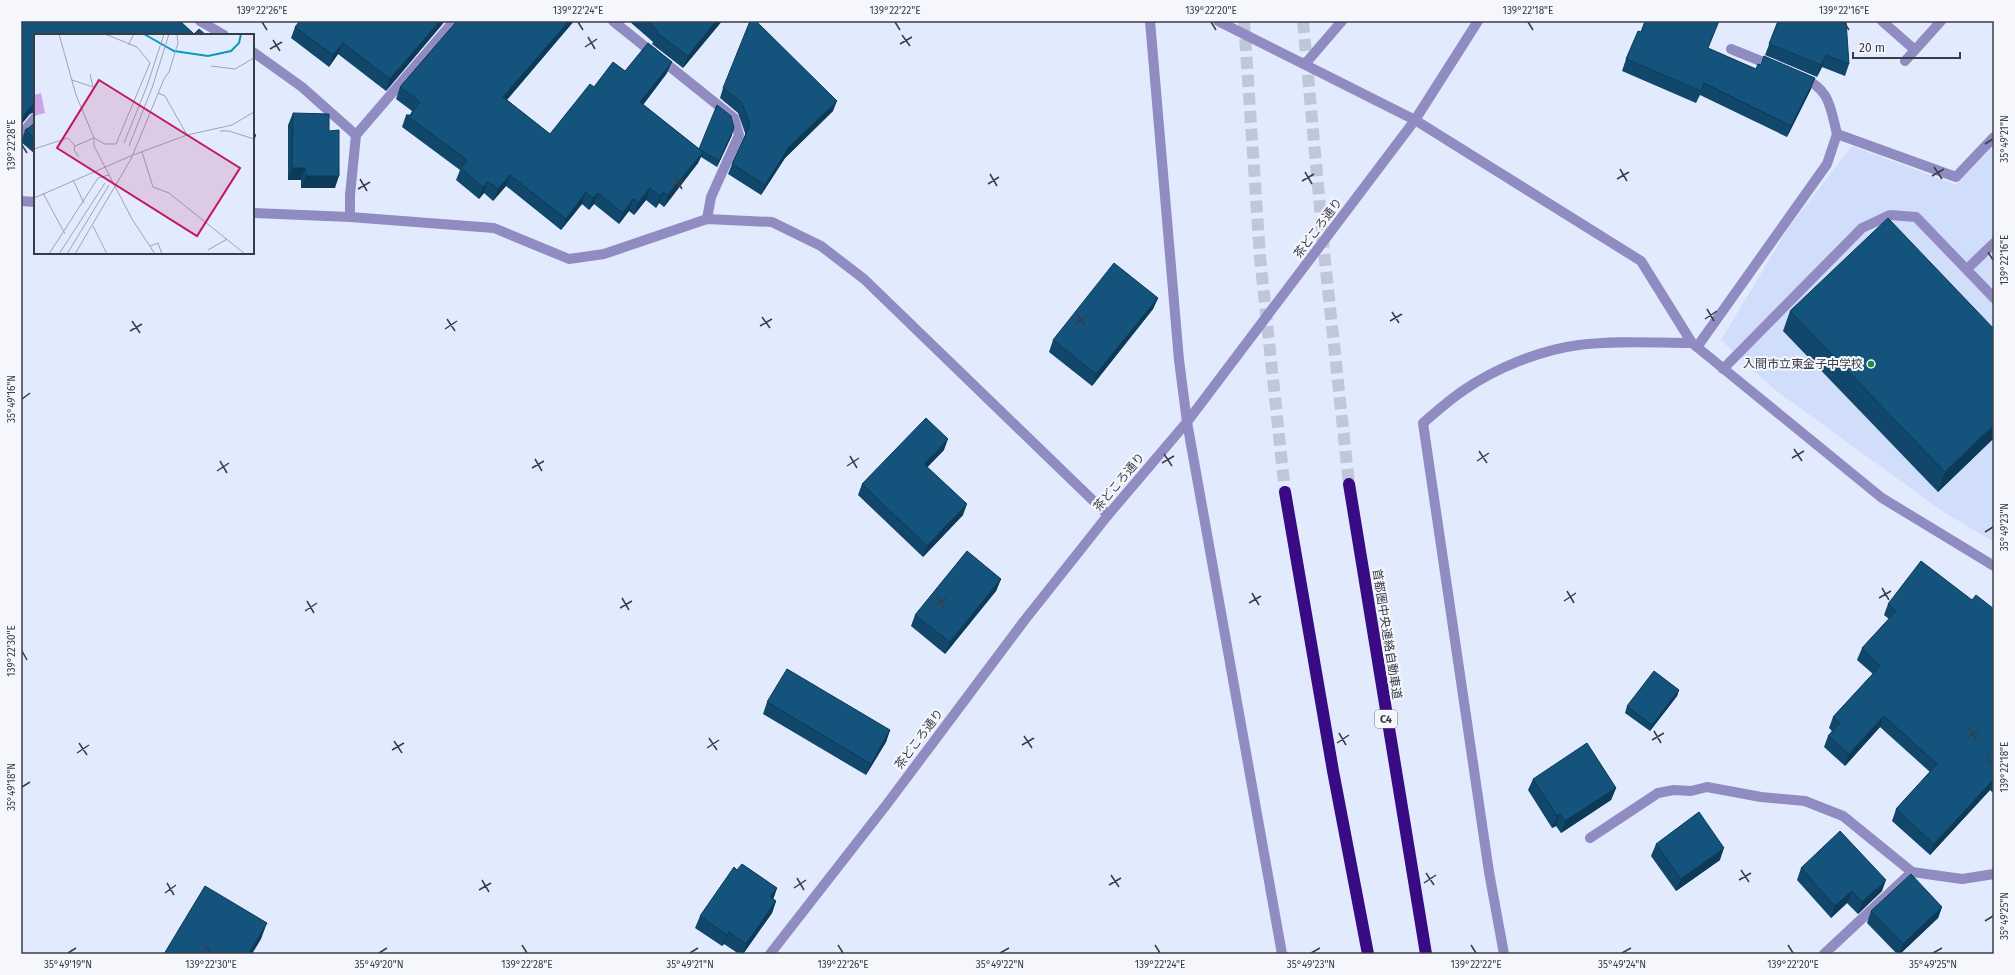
<svg xmlns="http://www.w3.org/2000/svg" width="2015" height="975" font-family="'Fira Sans','Noto Sans JP',sans-serif">
  <style>
    .built { fill: #d0defc }
    .lines { fill: none; stroke-linecap: round; stroke-linejoin: round }
    .highway-tunnel { stroke: #c0c7d8; stroke-width: 12; stroke-dasharray: 12 6; stroke-linecap: butt }
    .minor { stroke: #908bc0; stroke-width: 10 }
    .highway { stroke: #380a84; stroke-width: 12 }
    .wall { fill: #10476b }
    .shaded-wall { fill: #0d3a57 }
    .building { fill: #13537c; stroke: #0d3a57 }
    .ticks { fill: none; stroke: #383c46; stroke-width: 1.5 }
    .poi-dot { fill: #1c8b44; stroke: #f5f7fc; stroke-width: 1.5 }
    .labels { text-anchor: middle; dominant-baseline: central; stroke-width: 4; stroke-linejoin: round; paint-order: stroke }
    .shield { fill: #f5f7fc; stroke: #71747d; stroke-width: 1 }
    .shield-label { font-size: 11px; font-weight: bold; fill: #383c46 }
    .street-label { font-size: 12px; fill: #383c46; stroke: #f5f7fc }
    .poi-label { font-size: 12px; fill: #383c46; stroke: #f5f7fc; text-anchor: end }
    .inset-river { fill: none; stroke: #079bbb; stroke-width: 2 }
    .inset-road { fill: none; stroke: #9ea4b4; stroke-width: 1 }
    .view { fill: #c2185b; fill-opacity: 0.15; stroke: #c2185b; stroke-width: 2 }
    .inset-edge { fill: none; stroke: #383c46; stroke-width: 2 }
    .neatline { fill: none; stroke: #383c46; stroke-width: 1.5 }
    .ticks-label { font-size: 10px; text-anchor: middle; fill: #383c46 }
  </style>
  <rect width="100%" height="100%" fill="#e2eafd"/>
  <!-- built -->
  <path class="built" d="M 1852,146 L 1956,185 L 1994,146 L 1994,542 L 1942,511 L 1774,389 L 1721,340 L 1787,230 Z"/>
  <g class="lines">
    <!-- highway-tunnel -->
    <g class="highway-tunnel">
      <path d="M 1244,21 L 1260,257 L 1285,492"/>
      <path d="M 1303,21 L 1324,252 L 1349,484"/>
    </g>
    <!-- minor -->
    <g class="minor">
      <path d="M 200,21 L 224,35"/>
      <path d="M 613,21 L 734,118 L 739,135 L 711,197 L 707,219"/>
      <path d="M 1150,21 L 1179,360 L 1187,422 L 1282,954"/>
      <path d="M 1218,21 L 1415,120 L 1641,261 L 1692,343 L 1882,498 L 1994,566"/>
      <path d="M 1882,21 L 1915,50 L 1941,21"/>
      <path d="M 1731,49 L 1773,66"/>
      <path d="M 253,52 L 302,87 L 356,135 L 350,195 L 350,217"/>
      <path d="M 1905,61 L 1915,50"/>
      <path d="M 1305,64 L 1342,21"/>
      <path d="M 1801,77 C 1830,89 1830,106 1837,134"/>
      <path d="M 21,135 L 35,118"/>
      <path d="M 356,135 L 454,21"/>
      <path d="M 21,201 L 35,202"/>
      <path d="M 253,213 L 350,217 L 494,228 L 569,259 L 604,254 L 707,219 L 772,222 L 821,246 L 864,279 L 1108,515"/>
      <path d="M 1967,269 L 1994,243"/>
      <path d="M 1697,347 L 1827,164 L 1837,134 L 1956,177 L 1994,137"/>
      <path d="M 1723,369 L 1862,228 L 1890,215 L 1916,217 L 1994,298"/>
      <path d="M 1590,838 L 1658,793 L 1674,790 L 1691,791 L 1707,787 L 1761,797 L 1805,801 L 1843,816 L 1912,872 L 1962,879 L 1994,874"/>
      <path d="M 770,954 L 887,804 L 1024,621 L 1108,515 L 1187,422 L 1415,120 L 1478,21"/>
      <path d="M 1504,954 L 1489,872 L 1423,423 C 1436,412 1449,400 1464,390 C 1496,368 1540,350 1579,345 C 1617,340 1655,343 1692,343"/>
      <path d="M 1824,954 L 1912,872"/>
    </g>
    <!-- highway -->
    <g class="highway">
      <path d="M 1349,484 L 1426,954"/>
      <path d="M 1285,492 L 1333,771 L 1368,954"/>
    </g>
  </g>
  <!-- wall -->
  <g class="wall">
    <path d="M 300,21 L 445,21 L 386,91 L 338,54 L 329,67 L 291,38 L 295,27 Z"/>
    <path d="M 457,21 L 574,21 L 507,100 L 550,134 L 594,87 L 625,71 L 667,73 L 643,105 L 699,149 L 732,135 L 717,167 L 701,157 L 698,163 L 664,207 L 659,203 L 656,208 L 646,200 L 634,215 L 629,211 L 619,224 L 594,204 L 589,210 L 582,204 L 561,230 L 506,186 L 493,201 L 484,193 L 479,199 L 456,180 L 460,170 L 402,127 L 406,115 L 410,115 L 412,111 L 396,99 L 400,87 Z"/>
    <path d="M 629,21 L 722,21 L 683,68 L 652,44 L 653,42 Z"/>
    <path d="M 1778,21 L 1849,64 L 1845,76 L 1822,67 L 1817,77 L 1765,55 Z"/>
    <path d="M 1641,32 L 1708,49 L 1756,69 L 1811,89 L 1787,137 L 1700,95 L 1696,103 L 1622,71 L 1626,59 Z"/>
    <path d="M 723,88 L 833,111 L 785,158 L 761,195 L 728,174 L 732,164 L 745,135 L 745,133 L 738,113 L 720,98 Z"/>
    <path d="M 293,113 L 329,131 L 335,188 L 301,188 L 301,180 L 288,180 L 288,125 Z"/>
    <path d="M 35,122 L 35,154 L 21,142 L 25,130 L 30,127 Z"/>
    <path d="M 1158,298 L 1153,309 L 1092,386 L 1049,352 L 1053,340 Z"/>
    <path d="M 1790,311 L 1994,329 L 1994,438 L 1938,492 L 1783,331 Z"/>
    <path d="M 944,450 L 927,467 L 963,515 L 923,557 L 858,495 L 862,484 Z"/>
    <path d="M 1001,579 L 996,591 L 945,654 L 911,626 L 915,615 Z"/>
    <path d="M 1972,600 L 1994,609 L 1994,790 L 1992,792 L 1990,790 L 1930,855 L 1892,821 L 1896,809 L 1930,772 L 1880,727 L 1845,766 L 1824,747 L 1828,736 L 1832,731 L 1829,728 L 1833,717 L 1873,674 L 1857,660 L 1862,648 L 1889,619 L 1884,615 L 1888,604 Z"/>
    <path d="M 1679,690 L 1677,696 L 1650,731 L 1625,713 L 1627,706 Z"/>
    <path d="M 767,702 L 890,730 L 886,742 L 866,775 L 763,714 Z"/>
    <path d="M 1533,779 L 1616,788 L 1611,800 L 1561,833 L 1556,826 L 1552,828 L 1528,790 Z"/>
    <path d="M 1656,844 L 1720,860 L 1676,891 L 1651,856 Z"/>
    <path d="M 1801,868 L 1882,891 L 1858,914 L 1847,903 L 1831,918 L 1797,880 Z"/>
    <path d="M 737,870 L 777,888 L 773,899 L 776,901 L 772,913 L 743,954 L 739,954 L 724,944 L 722,946 L 695,928 L 700,916 Z"/>
    <path d="M 1942,907 L 1938,918 L 1900,954 L 1897,954 L 1867,923 L 1871,911 Z"/>
  </g>
  <!-- shaded-wall -->
  <g class="shaded-wall">
    <path d="M 440,21 L 445,21 L 386,91 L 390,79 Z"/>
    <path d="M 569,21 L 574,21 L 499,109 L 503,97 Z"/>
    <path d="M 716,21 L 722,21 L 683,68 L 688,56 Z"/>
    <path d="M 343,43 L 338,54 L 329,67 L 333,55 Z"/>
    <path d="M 1826,55 L 1822,67 L 1817,77 L 1821,65 Z"/>
    <path d="M 672,62 L 667,73 L 636,114 L 640,102 Z"/>
    <path d="M 1815,78 L 1811,89 L 1787,137 L 1791,126 Z"/>
    <path d="M 837,101 L 833,111 L 785,158 L 761,195 L 765,185 L 789,147 Z"/>
    <path d="M 34,102 L 35,102 L 35,112 L 30,114 L 21,125 L 21,118 Z"/>
    <path d="M 734,128 L 732,135 L 717,167 L 719,161 Z"/>
    <path d="M 256,135 L 253,145 L 253,139 Z"/>
    <path d="M 703,152 L 698,163 L 664,207 L 668,195 Z"/>
    <path d="M 292,168 L 305,168 L 301,180 L 288,180 Z"/>
    <path d="M 510,175 L 506,186 L 493,201 L 498,189 Z"/>
    <path d="M 306,176 L 339,176 L 335,188 L 301,188 Z"/>
    <path d="M 488,181 L 484,193 L 479,199 L 483,187 Z"/>
    <path d="M 650,188 L 646,200 L 634,215 L 638,203 Z"/>
    <path d="M 586,192 L 582,204 L 561,230 L 566,219 Z"/>
    <path d="M 663,192 L 659,203 L 656,208 L 660,196 Z"/>
    <path d="M 598,193 L 594,204 L 589,210 L 593,198 Z"/>
    <path d="M 633,199 L 629,211 L 619,224 L 623,213 Z"/>
    <path d="M 1158,298 L 1153,309 L 1092,386 L 1096,374 Z"/>
    <path d="M 1994,425 L 1994,438 L 1938,492 L 1945,472 Z"/>
    <path d="M 948,439 L 944,450 L 920,475 L 924,464 Z"/>
    <path d="M 967,504 L 963,515 L 923,557 L 927,546 Z"/>
    <path d="M 1001,579 L 996,591 L 945,654 L 950,642 Z"/>
    <path d="M 1679,690 L 1677,696 L 1650,731 L 1652,725 Z"/>
    <path d="M 1884,716 L 1880,727 L 1845,766 L 1849,754 Z"/>
    <path d="M 890,730 L 886,742 L 866,775 L 871,764 Z"/>
    <path d="M 1994,779 L 1990,790 L 1930,855 L 1934,844 Z"/>
    <path d="M 1616,788 L 1611,800 L 1561,833 L 1565,821 Z"/>
    <path d="M 1560,814 L 1556,826 L 1552,828 L 1557,816 Z"/>
    <path d="M 1724,848 L 1720,860 L 1676,891 L 1681,879 Z"/>
    <path d="M 1886,880 L 1882,891 L 1858,914 L 1862,902 Z"/>
    <path d="M 777,888 L 773,900 L 770,897 Z"/>
    <path d="M 1852,891 L 1847,903 L 1831,918 L 1835,906 Z"/>
    <path d="M 776,901 L 772,913 L 743,954 L 746,944 Z"/>
    <path d="M 1942,907 L 1938,918 L 1900,954 L 1899,954 L 1903,944 Z"/>
    <path d="M 267,923 L 261,939 L 252,954 L 248,954 Z"/>
    <path d="M 729,932 L 724,944 L 722,946 L 727,935 Z"/>
  </g>
  <!-- building -->
  <g class="building">
    <path d="M 21,21 L 180,21 L 194,34 L 199,29 L 206,35 L 35,35 L 35,102 L 21,118 Z"/>
    <path d="M 300,21 L 440,21 L 390,79 L 343,43 L 333,55 L 295,27 Z"/>
    <path d="M 457,21 L 569,21 L 503,97 L 550,134 L 590,84 L 594,87 L 613,62 L 625,71 L 648,43 L 672,62 L 640,102 L 703,152 L 668,195 L 663,192 L 660,196 L 650,188 L 638,203 L 633,199 L 623,213 L 598,193 L 593,198 L 586,192 L 566,219 L 510,175 L 498,189 L 488,181 L 483,187 L 461,168 L 467,160 L 406,115 L 412,115 L 411,114 L 420,102 L 400,87 Z"/>
    <path d="M 647,21 L 716,21 L 688,56 L 657,33 L 658,31 Z"/>
    <path d="M 750,21 L 756,21 L 837,101 L 789,147 L 765,185 L 732,164 L 749,127 L 749,123 L 742,103 L 723,88 Z"/>
    <path d="M 1645,21 L 1719,21 L 1708,48 L 1756,69 L 1758,64 L 1761,65 L 1764,56 L 1815,78 L 1791,126 L 1704,83 L 1701,91 L 1626,59 L 1638,31 L 1641,32 Z"/>
    <path d="M 1778,21 L 1846,21 L 1849,64 L 1826,55 L 1821,65 L 1769,44 Z"/>
    <path d="M 717,105 L 731,116 L 734,128 L 719,161 L 699,149 Z"/>
    <path d="M 293,113 L 329,114 L 329,131 L 339,130 L 339,176 L 306,176 L 305,168 L 292,168 Z"/>
    <path d="M 35,122 L 35,138 L 25,130 L 30,127 Z"/>
    <path d="M 253,133 L 256,135 L 253,139 Z"/>
    <path d="M 1888,218 L 1994,329 L 1994,425 L 1945,472 L 1790,311 Z"/>
    <path d="M 1114,263 L 1158,298 L 1096,374 L 1053,340 Z"/>
    <path d="M 926,418 L 948,439 L 924,464 L 967,504 L 927,546 L 862,484 Z"/>
    <path d="M 967,551 L 1001,579 L 950,642 L 915,615 Z"/>
    <path d="M 1921,561 L 1972,600 L 1976,595 L 1994,609 L 1994,779 L 1934,844 L 1896,809 L 1937,764 L 1884,716 L 1849,754 L 1828,736 L 1840,723 L 1833,717 L 1880,666 L 1862,648 L 1896,611 L 1888,604 Z"/>
    <path d="M 787,669 L 890,730 L 871,764 L 767,702 Z"/>
    <path d="M 1654,671 L 1679,690 L 1652,725 L 1627,706 Z"/>
    <path d="M 1587,743 L 1616,788 L 1565,821 L 1560,814 L 1557,816 L 1533,779 Z"/>
    <path d="M 1699,812 L 1724,848 L 1681,879 L 1656,844 Z"/>
    <path d="M 1840,831 L 1886,880 L 1862,902 L 1852,891 L 1835,906 L 1801,868 Z"/>
    <path d="M 742,864 L 777,888 L 770,897 L 776,901 L 746,944 L 729,932 L 727,935 L 700,916 L 734,867 L 737,870 Z"/>
    <path d="M 1911,874 L 1942,907 L 1903,944 L 1871,911 Z"/>
    <path d="M 205,886 L 267,923 L 248,954 L 164,954 Z"/>
  </g>
  <!-- ticks -->
  <path class="ticks" d="M 262,22 L 267,30M 578,22 L 583,30M 895,22 L 900,30M 1211,22 L 1216,30M 1528,22 L 1533,30M 1844,22 L 1849,30M 902,35 L 910,46M 588,37 L 595,49M 273,40 L 280,51M 900,44 L 912,37M 585,47 L 597,39M 270,49 L 282,42M 1985,144 L 1993,139M 22,145 L 27,153M 1934,167 L 1942,179M 1620,169 L 1627,181M 1305,172 L 1312,184M 990,174 L 997,186M 1932,176 L 1944,169M 675,177 L 682,189M 360,179 L 367,191M 1617,179 L 1629,172M 1302,181 L 1314,174M 988,184 L 999,177M 673,186 L 685,179M 358,189 L 370,182M 1988,252 L 1993,260M 1707,309 L 1714,321M 1392,312 L 1399,323M 1077,314 L 1085,326M 762,317 L 770,328M 447,319 L 455,331M 1705,319 L 1717,311M 132,321 L 140,333M 1390,321 L 1402,314M 1075,324 L 1087,316M 760,326 L 772,319M 445,329 L 457,321M 130,331 L 142,324M 22,399 L 30,393M 1794,449 L 1802,461M 1479,451 L 1487,463M 1164,454 L 1172,466M 850,456 L 857,468M 1792,458 L 1804,451M 535,459 L 542,471M 220,461 L 227,473M 1477,461 L 1489,453M 1162,463 L 1174,456M 847,466 L 859,458M 532,468 L 544,461M 217,471 L 229,463M 1985,532 L 1993,527M 1882,588 L 1889,600M 1567,591 L 1574,603M 1252,593 L 1259,605M 937,596 L 944,608M 622,598 L 629,610M 1879,598 L 1891,591M 307,601 L 314,613M 1564,601 L 1576,593M 1249,603 L 1261,596M 935,606 L 946,598M 620,608 L 632,601M 305,611 L 317,603M 22,651 L 27,660M 1969,728 L 1976,740M 1654,731 L 1661,743M 1339,733 L 1346,745M 1024,736 L 1032,748M 709,738 L 717,750M 1967,738 L 1978,730M 1652,740 L 1664,733M 394,741 L 402,753M 79,743 L 87,755M 1337,743 L 1349,735M 1022,745 L 1034,738M 707,748 L 719,740M 392,750 L 404,743M 77,753 L 89,745M 1988,758 L 1993,767M 22,787 L 30,782M 1741,870 L 1749,882M 1426,873 L 1434,885M 1111,875 L 1119,887M 797,878 L 804,890M 482,880 L 489,892M 1739,880 L 1751,873M 167,883 L 174,895M 1424,883 L 1436,875M 1109,885 L 1121,878M 794,888 L 806,880M 479,890 L 491,883M 165,893 L 176,885M 1985,921 L 1993,916M 205,945 L 211,953M 522,945 L 527,953M 838,945 L 843,953M 1155,945 L 1160,953M 1471,945 L 1476,953M 1788,945 L 1793,953M 68,953 L 76,948M 379,953 L 387,948M 690,953 L 698,948M 1000,953 L 1009,948M 1311,953 L 1320,948M 1622,953 L 1631,948M 1933,953 L 1942,948"/>
  <!-- markers -->
  <circle class="poi-dot" cx="1871" cy="364" r="4"/>
  <g class="labels">
    <!-- shield labels -->
    <rect class="shield" x="1375" y="710" width="22" height="18" rx="3"/>
    <g class="shield-label">
      <text x="1386" y="719">C4</text>
    </g>
    <!-- street labels -->
    <g class="street-label">
      <text transform="translate(1318 228) rotate(-53)">茶どころ通り</text>
      <text transform="translate(1119 482) rotate(-50)">茶どころ通り</text>
      <text transform="translate(1387 634) rotate(81)">首都圏中央連絡自動車道</text>
      <text transform="translate(919 739) rotate(-53)">茶どころ通り</text>
    </g>
    <!-- poi labels -->
    <g class="poi-label">
      <text x="1863" y="364">入間市立東金子中学校</text>
    </g>
  </g>
  <!-- overview -->
  <g transform="translate(34 34)">
    <rect width="220" height="220" fill="#e2eafd"/>
    <path d="M 7,59 L 11,79 L 0,82 L 0,61 Z" fill="#cea4e8"/>
    <path class="inset-river" d="M 110,0 L 140,17 L 174,22 L 197,17 L 205,9 L 207,0"/>
    <path class="inset-road" d="M 25,0 L 42,61 L 60,104 L 60,112 L 98,185 L 121,220M 94,11 L 100,0M 177,32 L 201,35 L 220,24M 38,46 L 59,53 L 56,40M 124,59 L 131,62 L 153,101M 186,97 L 195,97 L 220,105M 60,104 L 71,110 L 82,110 L 116,29 L 103,13 L 71,0M 90,109 L 113,52 L 130,0M 41,112 L 40,116 L 45,123M 95,112 L 118,54 L 135,0M 0,115 L 34,104 L 41,112 L 60,104M 108,118 L 119,153 L 135,159 L 211,220M 39,146 L 50,169M 9,159 L 31,200M 0,164 L 99,121 L 153,101 L 198,91 L 220,78M 59,192 L 73,220M 116,212 L 124,209 L 128,220M 174,216 L 193,205M 15,220 L 64,144 L 75,141M 25,220 L 71,149M 33,220 L 75,151M 41,220 L 97,125 L 130,45 L 135,38 L 144,9 L 143,0"/>
    <path class="view" d="M 65,46 L 206,134 L 163,202 L 23,114 Z"/>
    <rect width="220" height="220" class="inset-edge"/>
  </g>
  <!-- border -->
  <rect width="2015" height="975" fill="none" stroke="#f5f7fc" stroke-width="44"/>
  <!-- scale -->
  <path d="M1853 52v6h107v-6" fill="none" stroke="#383c46" stroke-width="2"/>
  <text x="1859" y="52" font-size="12" fill="#383c46" stroke="#f5f7fc" stroke-width="3" paint-order="stroke">20 m</text>
  <rect x="22" y="22" width="1971" height="931" class="neatline"/>
  <g class="ticks-label">
    <text x="262" y="14">139°22'26"E</text>
    <text x="578" y="14">139°22'24"E</text>
    <text x="895" y="14">139°22'22"E</text>
    <text x="1211" y="14">139°22'20"E</text>
    <text x="1528" y="14">139°22'18"E</text>
    <text x="1844" y="14">139°22'16"E</text>
    <text transform="translate(2004 139) rotate(-90)" y="4">35°49'21"N</text>
    <text transform="translate(11 145) rotate(-90)" y="4">139°22'28"E</text>
    <text transform="translate(2004 260) rotate(-90)" y="4">139°22'16"E</text>
    <text transform="translate(11 399) rotate(-90)" y="4">35°49'16"N</text>
    <text transform="translate(2004 527) rotate(-90)" y="4">35°49'23"N</text>
    <text transform="translate(11 651) rotate(-90)" y="4">139°22'30"E</text>
    <text transform="translate(2004 767) rotate(-90)" y="4">139°22'18"E</text>
    <text transform="translate(11 787) rotate(-90)" y="4">35°49'18"N</text>
    <text transform="translate(2004 916) rotate(-90)" y="4">35°49'25"N</text>
    <text x="68" y="968">35°49'19"N</text>
    <text x="211" y="968">139°22'30"E</text>
    <text x="379" y="968">35°49'20"N</text>
    <text x="527" y="968">139°22'28"E</text>
    <text x="690" y="968">35°49'21"N</text>
    <text x="843" y="968">139°22'26"E</text>
    <text x="1000" y="968">35°49'22"N</text>
    <text x="1160" y="968">139°22'24"E</text>
    <text x="1311" y="968">35°49'23"N</text>
    <text x="1476" y="968">139°22'22"E</text>
    <text x="1622" y="968">35°49'24"N</text>
    <text x="1793" y="968">139°22'20"E</text>
    <text x="1933" y="968">35°49'25"N</text>
  </g>
</svg>
